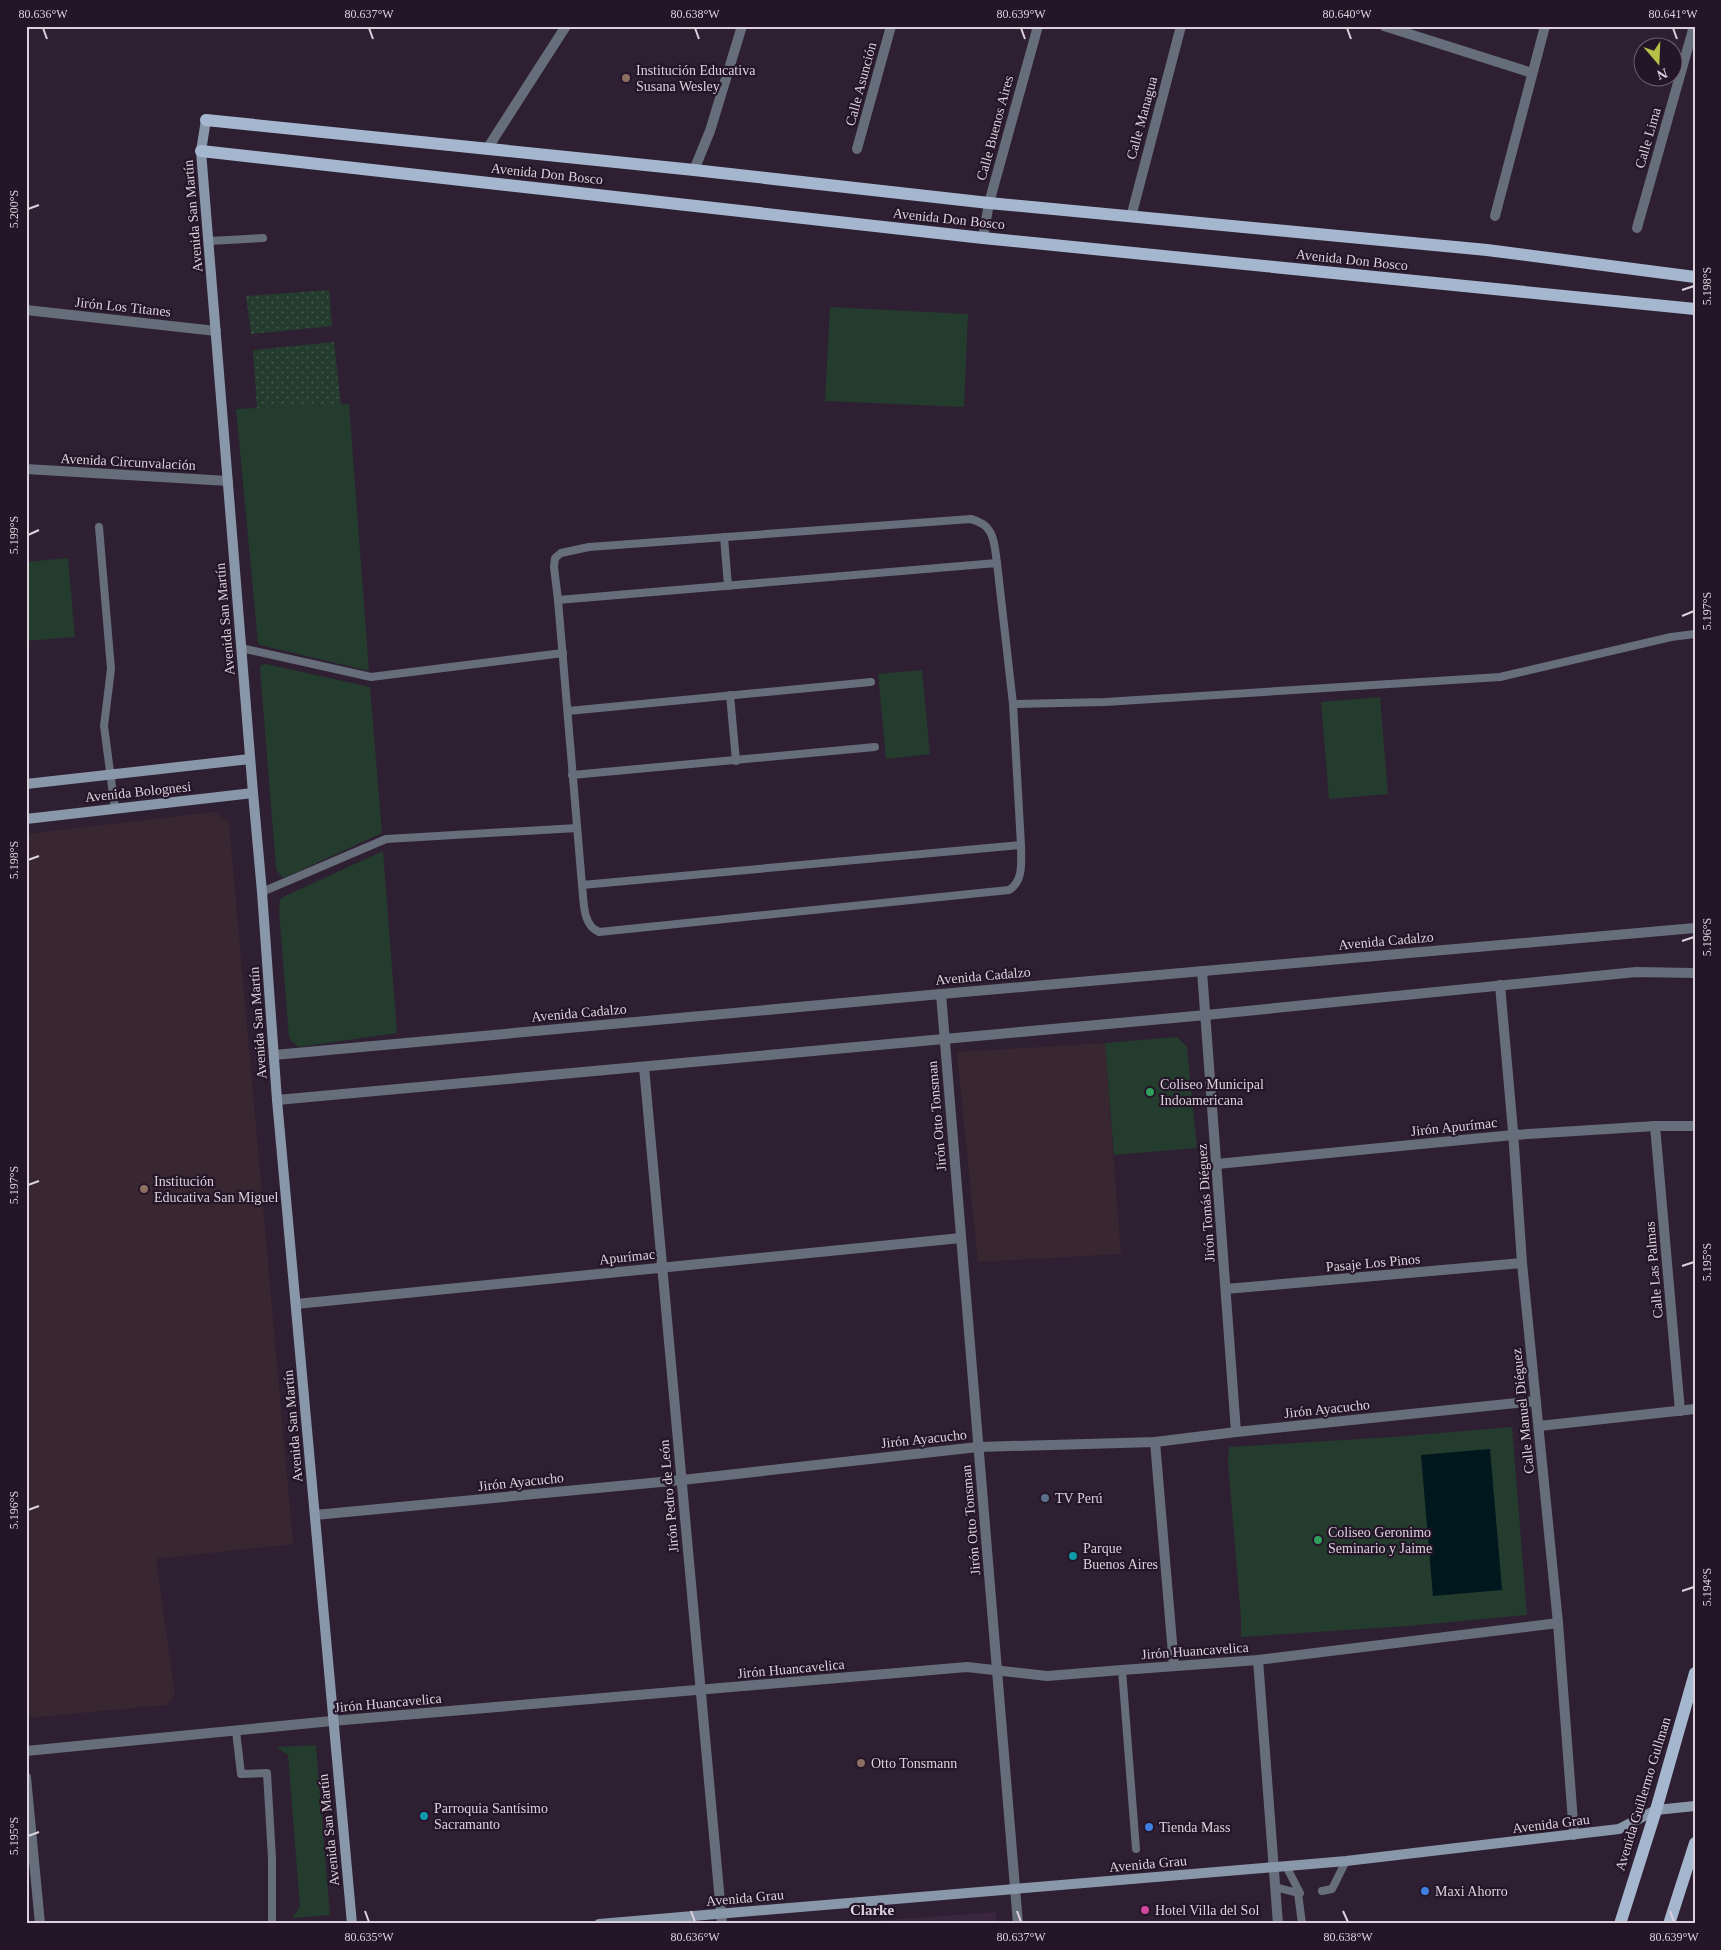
<svg xmlns="http://www.w3.org/2000/svg" width="1721" height="1950" font-family="Georgia,serif">
  <style>
    .education { fill: #382730 }
    .built { fill: #3a263e }
    .grass { fill: url(#grass-dots) }
    .park { fill: #233c2e }
    .water { fill: #00171d }
    .lines { fill: none; stroke-linecap: round; stroke-linejoin: round }
    .service { stroke: #656e7a; stroke-width: 8 }
    .minor { stroke: #656e7a; stroke-width: 10 }
    .tertiary { stroke: #656e7a; stroke-width: 10 }
    .secondary { stroke: #8997aa; stroke-width: 10 }
    .primary { stroke: #a5b7cf; stroke-width: 12 }
    .ticks { fill: none; stroke: #dcd2de; stroke-width: 2 }
    .education-dot { fill: #8d6e63; stroke: #251528; stroke-width: 2 }
    .leisure-dot { fill: #2e9e5b; stroke: #251528; stroke-width: 2 }
    .service-dot { fill: #5c6f8a; stroke: #251528; stroke-width: 2 }
    .culture-dot { fill: #0f9aa8; stroke: #251528; stroke-width: 2 }
    .shop-dot { fill: #3f7fe0; stroke: #251528; stroke-width: 2 }
    .hotel-dot { fill: #d1479c; stroke: #251528; stroke-width: 2 }
    .labels { text-anchor: middle; dominant-baseline: central; stroke-width: 4.5; stroke-linejoin: round; paint-order: stroke }
    .poi-label { font-size: 14px; fill: #dcd2de; stroke: #251528; text-anchor: start }
    .street-label { font-size: 14px; fill: #dcd2de; stroke: #251528 }
    .neighbourhood-label { font-size: 15px; font-weight: bold; fill: #dcd2de; stroke: #251528 }
    .neatline { fill: none; stroke: #dcd2de; stroke-width: 2 }
    .ticks-label { font-size: 12px; text-anchor: middle; fill: #dcd2de }
  </style>
  <defs>
    <pattern id="grass-dots" width="8" height="8" patternUnits="userSpaceOnUse" patternTransform="scale(1.25)"><rect width="8" height="8" fill="#233c2e"/><path d="M2 2h.1M6 6h.1" fill="none" stroke="#42574c" stroke-width="1.8" stroke-linecap="round"/></pattern>
  </defs>
  <rect width="100%" height="100%" fill="#2f1f32"/>
  <!-- education -->
  <g class="education">
    <path d="M 215,812 L 229,823 L 293,1544 L 156,1559 L 175,1695 L 167,1705 L 26,1718 L 26,834 Z"/>
    <path d="M 1105,1043 L 1121,1254 L 978,1262 L 957,1052 Z"/>
  </g>
  <!-- built -->
  <path class="built" d="M 996,1912 L 997,1924 L 832,1924 Z"/>
  <!-- grass -->
  <g class="grass">
    <path d="M 329,290 L 332,326 L 251,334 L 246,296 Z"/>
    <path d="M 334,342 L 341,405 L 257,408 L 253,350 Z"/>
  </g>
  <!-- park -->
  <g class="park">
    <path d="M 830,307 L 968,314 L 964,407 L 825,401 Z"/>
    <path d="M 349,404 L 369,671 L 260,645 L 258,643 L 236,409 Z"/>
    <path d="M 68,558 L 75,637 L 26,641 L 26,562 Z"/>
    <path d="M 266,664 L 370,687 L 382,833 L 286,877 L 282,877 L 277,871 L 276,868 L 260,669 L 261,665 Z"/>
    <path d="M 922,670 L 930,754 L 886,759 L 878,674 Z"/>
    <path d="M 1380,697 L 1388,794 L 1329,799 L 1321,702 Z"/>
    <path d="M 383,851 L 397,1033 L 299,1047 L 291,1041 L 289,1037 L 279,911 L 280,900 L 283,897 Z"/>
    <path d="M 1177,1037 L 1187,1047 L 1197,1148 L 1114,1155 L 1105,1043 Z"/>
    <path d="M 1512,1427 L 1527,1615 L 1408,1626 L 1241,1637 L 1241,1618 L 1228,1462 L 1229,1447 L 1393,1437 Z"/>
    <path d="M 316,1745 L 330,1915 L 292,1918 L 300,1907 L 288,1755 L 276,1747 Z"/>
  </g>
  <!-- water -->
  <path class="water" d="M 1490,1449 L 1502,1590 L 1433,1596 L 1421,1455 Z"/>
  <g class="lines">
    <!-- service -->
    <g class="service">
      <path d="M 209,241 L 263,238"/>
      <path d="M 99,527 L 111,669 L 104,726 L 115,809"/>
      <path d="M 724,537 L 728,586"/>
      <path d="M 558,600 L 554,567 L 555,558 L 561,553 L 589,547 L 971,519 C 995,525 994,542 997,563"/>
      <path d="M 241,648 L 371,677 L 563,653"/>
      <path d="M 730,695 L 736,761"/>
      <path d="M 1013,704 L 1105,702 L 1500,677 L 1671,637 L 1695,634"/>
      <path d="M 568,711 L 871,682"/>
      <path d="M 572,775 L 875,747"/>
      <path d="M 582,885 C 584,901 582,925 599,932 L 1009,890 C 1024,881 1021,861 1021,845 L 1013,704 L 997,563 L 558,600 L 582,885 L 1021,845"/>
      <path d="M 262,892 L 386,839 L 577,828"/>
      <path d="M 1122,1670 L 1136,1849"/>
      <path d="M 236,1731 L 241,1774 L 267,1773 L 272,1858 L 272,1924"/>
      <path d="M 1286,1866 L 1300,1893"/>
      <path d="M 1275,1887 L 1298,1893 L 1302,1924"/>
      <path d="M 1322,1891 L 1332,1889 L 1346,1861"/>
    </g>
    <!-- minor -->
    <g class="minor">
      <path d="M 1384,26 L 1532,73"/>
      <path d="M 487,149 L 566,26"/>
      <path d="M 857,149 L 891,26"/>
      <path d="M 694,170 L 710,131 L 742,26"/>
      <path d="M 1495,216 L 1545,26"/>
      <path d="M 1131,217 L 1181,26"/>
      <path d="M 1637,228 L 1694,26"/>
      <path d="M 983,238 L 989,203 L 1038,26"/>
      <path d="M 26,310 L 216,331"/>
      <path d="M 26,469 L 228,481"/>
      <path d="M 1202,971 L 1236,1432"/>
      <path d="M 1500,985 L 1513,1131 L 1522,1263 L 1558,1623 L 1574,1835"/>
      <path d="M 941,994 L 1018,1924"/>
      <path d="M 644,1067 L 722,1924"/>
      <path d="M 1655,1126 L 1680,1411"/>
      <path d="M 1217,1164 L 1513,1135 L 1655,1126 L 1695,1126"/>
      <path d="M 1226,1289 L 1522,1263"/>
      <path d="M 296,1304 L 961,1238"/>
      <path d="M 1539,1426 L 1695,1409"/>
      <path d="M 1155,1442 L 1174,1666"/>
      <path d="M 315,1515 L 682,1480 L 978,1447 L 1155,1442 L 1236,1432 L 1536,1401"/>
      <path d="M 1258,1660 L 1278,1924"/>
      <path d="M 26,1751 L 332,1721 L 967,1667 L 1047,1676 L 1122,1670 L 1258,1660 L 1558,1623"/>
      <path d="M 26,1777 L 40,1924"/>
    </g>
    <!-- tertiary -->
    <g class="tertiary">
      <path d="M 274,1055 L 941,994 L 1695,928"/>
      <path d="M 277,1100 L 1206,1015 L 1636,972 L 1695,973"/>
    </g>
    <!-- secondary -->
    <g class="secondary">
      <path d="M 206,120 L 201,151 L 253,793 L 262,892 L 277,1100 L 352,1924"/>
      <path d="M 26,784 L 250,759"/>
      <path d="M 26,819 L 253,793"/>
      <path d="M 599,1924 L 1346,1861 L 1619,1829 L 1656,1810 L 1695,1806"/>
    </g>
    <!-- primary -->
    <g class="primary">
      <path d="M 206,120 L 694,170 L 989,203 L 1487,250 L 1695,277"/>
      <path d="M 201,151 L 983,238 L 1695,309"/>
      <path d="M 1620,1924 L 1656,1810 L 1695,1673"/>
      <path d="M 1669,1924 L 1695,1843"/>
    </g>
  </g>
  <!-- ticks -->
  <path class="ticks" d="M 43,28 L 47,39M 369,28 L 373,39M 695,28 L 699,39M 1021,28 L 1025,39M 1347,28 L 1351,39M 1673,28 L 1677,39M 28,209 L 39,205M 1682,290 L 1694,286M 28,535 L 39,530M 1682,616 L 1694,611M 28,860 L 39,856M 1682,941 L 1694,937M 28,1185 L 39,1181M 1682,1266 L 1694,1262M 28,1510 L 39,1506M 1682,1591 L 1694,1587M 28,1836 L 39,1832M 365,1911 L 369,1922M 691,1911 L 695,1922M 1017,1911 L 1021,1922M 1343,1911 L 1348,1922M 1670,1911 L 1674,1922"/>
  <!-- markers -->
  <g class="education-dot">
    <circle cx="626" cy="78" r="5"/>
    <circle cx="144" cy="1189" r="5"/>
    <circle cx="861" cy="1763" r="5"/>
  </g>
  <g class="leisure-dot">
    <circle cx="1150" cy="1092" r="5"/>
    <circle cx="1318" cy="1540" r="5"/>
  </g>
  <circle class="service-dot" cx="1045" cy="1498" r="5"/>
  <g class="culture-dot">
    <circle cx="1073" cy="1556" r="5"/>
    <circle cx="424" cy="1816" r="5"/>
  </g>
  <g class="shop-dot">
    <circle cx="1149" cy="1827" r="5"/>
    <circle cx="1425" cy="1891" r="5"/>
  </g>
  <circle class="hotel-dot" cx="1145" cy="1910" r="5"/>
  <g class="labels">
    <!-- poi labels -->
    <g class="poi-label">
      <text x="636" y="70">Institución Educativa<tspan x="636" dy="16">Susana Wesley</tspan></text>
      <text x="1160" y="1084">Coliseo Municipal<tspan x="1160" dy="16">Indoamericana</tspan></text>
      <text x="154" y="1181">Institución<tspan x="154" dy="16">Educativa San Miguel</tspan></text>
      <text x="1055" y="1498">TV Perú</text>
      <text x="1328" y="1532">Coliseo Geronimo<tspan x="1328" dy="16">Seminario y Jaime</tspan></text>
      <text x="1083" y="1548">Parque<tspan x="1083" dy="16">Buenos Aires</tspan></text>
      <text x="871" y="1763">Otto Tonsmann</text>
      <text x="434" y="1808">Parroquia Santísimo<tspan x="434" dy="16">Sacramanto</tspan></text>
      <text x="1159" y="1827">Tienda Mass</text>
      <text x="1435" y="1891">Maxi Ahorro</text>
      <text x="1155" y="1910">Hotel Villa del Sol</text>
    </g>
    <!-- street labels -->
    <g class="street-label">
      <text transform="translate(861 84) rotate(-75)">Calle Asunción</text>
      <text transform="translate(1142 118) rotate(-75)">Calle Managua</text>
      <text transform="translate(995 128) rotate(-75)">Calle Buenos Aires</text>
      <text transform="translate(1648 138) rotate(-74)">Calle Lima</text>
      <text transform="translate(547 174) rotate(6)">Avenida Don Bosco</text>
      <text transform="translate(193 216) rotate(-95)">Avenida San Martín</text>
      <text transform="translate(949 219) rotate(6)">Avenida Don Bosco</text>
      <text transform="translate(1352 260) rotate(6)">Avenida Don Bosco</text>
      <text transform="translate(123 307) rotate(6)">Jirón Los Titanes</text>
      <text transform="translate(128 462) rotate(3)">Avenida Circunvalación</text>
      <text transform="translate(225 619) rotate(-95)">Avenida San Martín</text>
      <text transform="translate(138 792) rotate(-6)">Avenida Bolognesi</text>
      <text transform="translate(1386 941) rotate(-5)">Avenida Cadalzo</text>
      <text transform="translate(983 976) rotate(-5)">Avenida Cadalzo</text>
      <text transform="translate(579 1013) rotate(-5)">Avenida Cadalzo</text>
      <text transform="translate(258 1023) rotate(-94)">Avenida San Martín</text>
      <text transform="translate(937 1116) rotate(-95)">Jirón Otto Tonsman</text>
      <text transform="translate(1454 1127) rotate(-6)">Jirón Apurímac</text>
      <text transform="translate(1206 1203) rotate(-94)">Jirón Tomás Diéguez</text>
      <text transform="translate(627 1257) rotate(-6)">Apurímac</text>
      <text transform="translate(1373 1263) rotate(-5)">Pasaje Los Pinos</text>
      <text transform="translate(1654 1270) rotate(-95)">Calle Las Palmas</text>
      <text transform="translate(1327 1409) rotate(-6)">Jirón Ayacucho</text>
      <text transform="translate(1523 1411) rotate(-96)">Calle Manuel Diéguez</text>
      <text transform="translate(293 1426) rotate(-95)">Avenida San Martín</text>
      <text transform="translate(924 1439) rotate(-6)">Jirón Ayacucho</text>
      <text transform="translate(521 1482) rotate(-6)">Jirón Ayacucho</text>
      <text transform="translate(669 1496) rotate(-95)">Jirón Pedro de León</text>
      <text transform="translate(971 1520) rotate(-95)">Jirón Otto Tonsman</text>
      <text transform="translate(1195 1651) rotate(-4)">Jirón Huancavelica</text>
      <text transform="translate(791 1669) rotate(-5)">Jirón Huancavelica</text>
      <text transform="translate(388 1703) rotate(-5)">Jirón Huancavelica</text>
      <text transform="translate(1643 1794) rotate(-73)">Avenida Guillermo Gullman</text>
      <text transform="translate(1551 1824) rotate(-7)">Avenida Grau</text>
      <text transform="translate(329 1830) rotate(-96)">Avenida San Martín</text>
      <text transform="translate(1148 1864) rotate(-5)">Avenida Grau</text>
      <text transform="translate(745 1898) rotate(-5)">Avenida Grau</text>
    </g>
    <!-- neighbourhood labels -->
    <g class="neighbourhood-label">
      <text x="872" y="1910">Clarke</text>
    </g>
  </g>
  <!-- border -->
  <rect width="1721" height="1950" fill="none" stroke="#251528" stroke-width="55"/>
  <!-- north arrow -->
  <g transform="translate(1658 62) rotate(161)"><circle r="24" fill="#251528" stroke="#6e6171"/>
  <path d="M0-4L9 19L0 12L-9 19Z" fill="#b8c147"/>
  <text y="-8" font-size="14" font-weight="bold" text-anchor="middle" fill="#dcd2de">N</text>
  </g>
  <rect x="28" y="28" width="1666" height="1894" class="neatline"/>
  <g class="ticks-label">
    <text x="43" y="18">80.636°W</text>
    <text x="369" y="18">80.637°W</text>
    <text x="695" y="18">80.638°W</text>
    <text x="1021" y="18">80.639°W</text>
    <text x="1347" y="18">80.640°W</text>
    <text x="1673" y="18">80.641°W</text>
    <text transform="translate(14 209) rotate(-90)" y="4">5.200°S</text>
    <text transform="translate(1707 286) rotate(-90)" y="4">5.198°S</text>
    <text transform="translate(14 535) rotate(-90)" y="4">5.199°S</text>
    <text transform="translate(1707 611) rotate(-90)" y="4">5.197°S</text>
    <text transform="translate(14 860) rotate(-90)" y="4">5.198°S</text>
    <text transform="translate(1707 937) rotate(-90)" y="4">5.196°S</text>
    <text transform="translate(14 1185) rotate(-90)" y="4">5.197°S</text>
    <text transform="translate(1707 1262) rotate(-90)" y="4">5.195°S</text>
    <text transform="translate(14 1510) rotate(-90)" y="4">5.196°S</text>
    <text transform="translate(1707 1587) rotate(-90)" y="4">5.194°S</text>
    <text transform="translate(14 1836) rotate(-90)" y="4">5.195°S</text>
    <text x="369" y="1941">80.635°W</text>
    <text x="695" y="1941">80.636°W</text>
    <text x="1021" y="1941">80.637°W</text>
    <text x="1348" y="1941">80.638°W</text>
    <text x="1674" y="1941">80.639°W</text>
  </g>
</svg>
